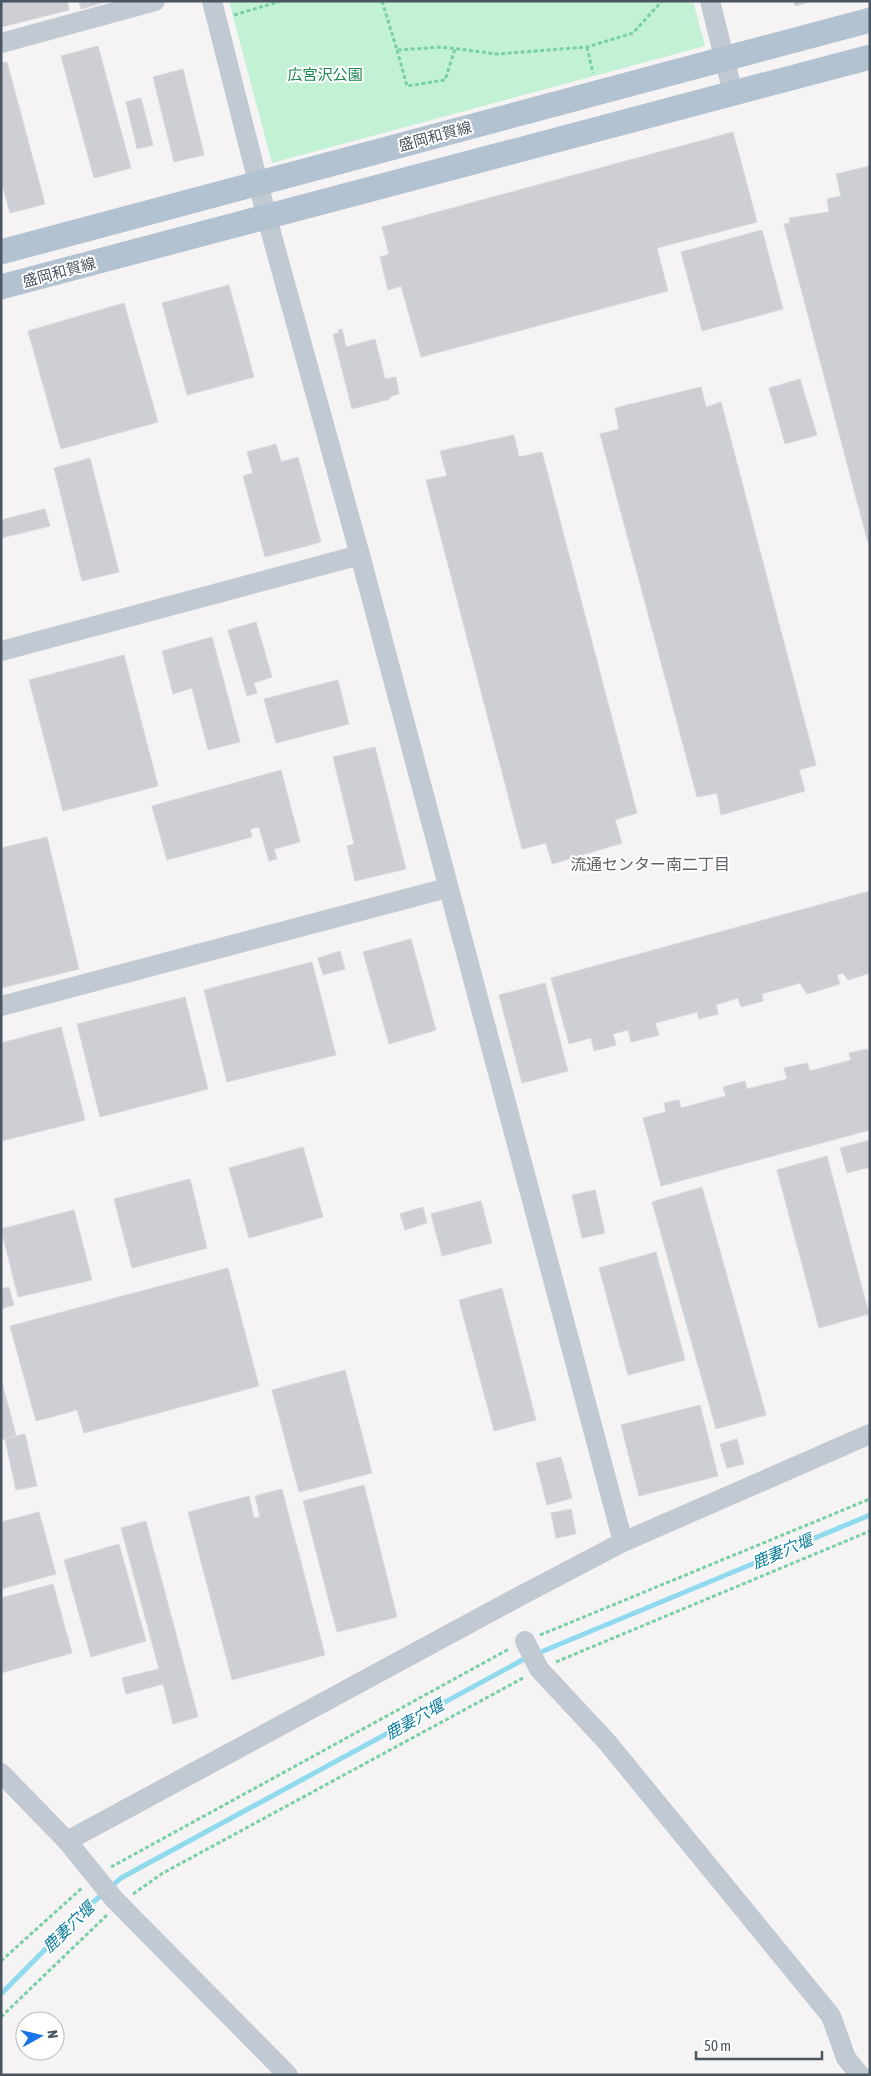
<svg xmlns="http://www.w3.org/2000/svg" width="871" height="2076" font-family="'Asap Condensed','Noto Sans JP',sans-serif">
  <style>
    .green { fill: #c3f1d5 }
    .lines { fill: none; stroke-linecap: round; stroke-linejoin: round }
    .stream { stroke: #90daee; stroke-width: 5 }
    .building { fill: #cdcfd5; stroke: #d7d9de }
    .path { stroke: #7ad0a6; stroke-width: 3; stroke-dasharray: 4 2.5; stroke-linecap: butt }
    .minor { stroke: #c1cad2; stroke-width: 20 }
    .major { stroke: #b3c2d1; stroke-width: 25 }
    .labels { text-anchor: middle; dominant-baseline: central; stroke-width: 4; stroke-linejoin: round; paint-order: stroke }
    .park-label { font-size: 15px; fill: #17864f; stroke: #fff }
    .street-label { font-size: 15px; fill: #4a5661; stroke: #fff }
    .neighbourhood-label { font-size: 16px; fill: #5f6368; stroke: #fff }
    .water-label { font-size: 16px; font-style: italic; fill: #0c7c9b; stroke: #fff }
  </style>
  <rect width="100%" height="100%" fill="#f5f3f3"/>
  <!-- green -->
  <path class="green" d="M 229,1 L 693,1 L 705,46 L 272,163 Z"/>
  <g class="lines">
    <!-- stream -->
    <g class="stream">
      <path d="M 536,1654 L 870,1515"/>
      <path d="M 111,1887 L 121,1878 L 528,1657"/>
      <path d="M 1,1994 L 85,1909 L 104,1893"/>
    </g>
  </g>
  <!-- building -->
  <g class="building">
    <path d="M 1,1 L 67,1 L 69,10 L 1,27 Z"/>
    <path d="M 79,1 L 109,1 L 81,9 Z"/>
    <path d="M 794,1 L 813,1 L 795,6 Z"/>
    <path d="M 98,46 L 131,168 L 94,178 L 61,56 Z"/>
    <path d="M 7,62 L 45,204 L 10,213 L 1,181 L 1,63 Z"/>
    <path d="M 183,69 L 204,155 L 174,162 L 153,77 Z"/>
    <path d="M 141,98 L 153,145 L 137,149 L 126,102 Z"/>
    <path d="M 733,132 L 757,222 L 657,248 L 668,291 L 421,357 L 401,286 L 388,290 L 380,257 L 389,254 L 382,227 Z"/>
    <path d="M 870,166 L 870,543 L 868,543 L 784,224 L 790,223 L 789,218 L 829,212 L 827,199 L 841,196 L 836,174 Z"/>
    <path d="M 762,230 L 783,309 L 702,331 L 681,252 Z"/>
    <path d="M 229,285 L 254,377 L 187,395 L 162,303 Z"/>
    <path d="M 124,303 L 158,422 L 61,449 L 28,331 Z"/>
    <path d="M 342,329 L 346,347 L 375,339 L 385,379 L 396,377 L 399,394 L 389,397 L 390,399 L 352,409 L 333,334 L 339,333 L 338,330 Z"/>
    <path d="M 800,379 L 817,435 L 785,444 L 769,388 Z"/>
    <path d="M 701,387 L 706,407 L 721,402 L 816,765 L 799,770 L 805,791 L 721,815 L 717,793 L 697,797 L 600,434 L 619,429 L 615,408 Z"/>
    <path d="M 514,435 L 519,457 L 542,452 L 637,813 L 615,820 L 622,843 L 552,864 L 546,843 L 522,849 L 426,480 L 447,476 L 440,451 Z"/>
    <path d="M 276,444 L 281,462 L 298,457 L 321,542 L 265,557 L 243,476 L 253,473 L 247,452 Z"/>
    <path d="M 90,458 L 119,572 L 82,581 L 54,468 Z"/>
    <path d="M 45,509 L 50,526 L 1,538 L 1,520 Z"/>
    <path d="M 256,622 L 272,677 L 254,683 L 257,693 L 247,696 L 228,630 Z"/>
    <path d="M 212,637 L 240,742 L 208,750 L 192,688 L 173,694 L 162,651 Z"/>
    <path d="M 124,655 L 158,786 L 63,811 L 29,680 Z"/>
    <path d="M 338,680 L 349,724 L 276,743 L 264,699 Z"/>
    <path d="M 375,747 L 406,869 L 355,881 L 347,846 L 354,844 L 333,757 Z"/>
    <path d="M 281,770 L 300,842 L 274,849 L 277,859 L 269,861 L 259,827 L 250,829 L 252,837 L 167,860 L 152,806 Z"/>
    <path d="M 47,837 L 79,969 L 1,988 L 1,848 Z"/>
    <path d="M 870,891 L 870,973 L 848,980 L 843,973 L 837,975 L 840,984 L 807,994 L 800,983 L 762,994 L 763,1001 L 741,1007 L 738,998 L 716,1005 L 718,1014 L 699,1019 L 697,1012 L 655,1023 L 659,1035 L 631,1042 L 628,1030 L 613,1034 L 616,1045 L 594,1051 L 591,1038 L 569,1044 L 551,978 Z"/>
    <path d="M 411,939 L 436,1030 L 389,1044 L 363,952 Z"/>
    <path d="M 340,951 L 345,969 L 323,975 L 318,958 Z"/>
    <path d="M 312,962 L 336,1055 L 227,1082 L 204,990 Z"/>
    <path d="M 545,983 L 568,1071 L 522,1083 L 499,995 Z"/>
    <path d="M 185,997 L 208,1089 L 100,1117 L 77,1024 Z"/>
    <path d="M 61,1027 L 85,1120 L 1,1141 L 1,1043 Z"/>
    <path d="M 867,1049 L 870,1055 L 870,1130 L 661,1186 L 643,1118 L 666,1112 L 664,1103 L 679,1100 L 681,1108 L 726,1096 L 723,1087 L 745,1081 L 747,1089 L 787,1079 L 784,1068 L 807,1063 L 810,1071 L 851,1060 L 849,1053 Z"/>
    <path d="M 870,1140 L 870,1167 L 847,1173 L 840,1148 Z"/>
    <path d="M 303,1147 L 323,1217 L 249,1238 L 229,1168 Z"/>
    <path d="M 827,1156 L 869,1314 L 819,1328 L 777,1170 Z"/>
    <path d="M 190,1179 L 207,1248 L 132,1268 L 114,1199 Z"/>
    <path d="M 702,1187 L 766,1415 L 716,1429 L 652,1202 Z"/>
    <path d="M 595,1190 L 605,1233 L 582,1238 L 572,1195 Z"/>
    <path d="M 481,1201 L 492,1243 L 442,1256 L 431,1214 Z"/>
    <path d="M 423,1207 L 427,1223 L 405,1230 L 400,1214 Z"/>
    <path d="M 74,1210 L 92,1280 L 18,1297 L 1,1229 Z"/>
    <path d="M 656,1252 L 685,1360 L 628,1375 L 599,1268 Z"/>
    <path d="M 228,1268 L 259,1386 L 84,1433 L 77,1410 L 36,1421 L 10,1326 Z"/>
    <path d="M 9,1287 L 14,1305 L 1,1309 L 1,1289 Z"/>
    <path d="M 502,1288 L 536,1420 L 494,1431 L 459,1300 Z"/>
    <path d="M 345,1370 L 372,1473 L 299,1492 L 272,1390 Z"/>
    <path d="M 1,1379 L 16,1435 L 1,1440 Z"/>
    <path d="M 700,1405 L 718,1476 L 639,1496 L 621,1425 Z"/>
    <path d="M 25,1434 L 37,1486 L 16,1490 L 5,1439 Z"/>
    <path d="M 737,1439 L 744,1464 L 727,1468 L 720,1444 Z"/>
    <path d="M 561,1457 L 572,1498 L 547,1505 L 536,1463 Z"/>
    <path d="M 364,1485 L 397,1617 L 337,1632 L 303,1501 Z"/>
    <path d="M 282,1489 L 325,1655 L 232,1680 L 188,1512 L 249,1496 L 254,1518 L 260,1517 L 255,1496 Z"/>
    <path d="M 571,1509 L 576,1534 L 556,1538 L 551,1513 Z"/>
    <path d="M 39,1512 L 56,1574 L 1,1589 L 1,1522 Z"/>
    <path d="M 146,1521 L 198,1717 L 173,1724 L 163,1684 L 126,1694 L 122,1678 L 159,1669 L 121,1528 Z"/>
    <path d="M 119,1544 L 146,1641 L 91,1657 L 64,1560 Z"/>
    <path d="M 53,1584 L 72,1653 L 1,1673 L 1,1598 Z"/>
  </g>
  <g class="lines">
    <!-- path -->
    <g class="path">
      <path d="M 382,1 L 397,50 L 442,47 L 497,54 L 587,47 L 633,33 L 662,1"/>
      <path d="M 234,15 L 281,1"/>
      <path d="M 587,47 L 593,73"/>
      <path d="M 397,50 L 407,86 L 445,80 L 455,49"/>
      <path d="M 540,1635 L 870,1499"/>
      <path d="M 556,1662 L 870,1531"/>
      <path d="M 111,1867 L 509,1649"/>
      <path d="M 133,1894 L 163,1873 L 523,1678"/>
      <path d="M 1,1961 L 82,1888"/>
      <path d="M 1,2017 L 107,1915"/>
    </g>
    <!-- minor -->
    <g class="minor">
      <path d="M 212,1 L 267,218 L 360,555 L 623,1542"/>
      <path d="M 710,1 L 733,93"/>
      <path d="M 1,43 L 155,1"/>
      <path d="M 1,651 L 360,555"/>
      <path d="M 1,1006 L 447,888"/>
      <path d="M 525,1641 L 539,1669 L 607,1742 L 831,2016 L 846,2058 L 860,2075"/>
      <path d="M 1,1773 L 67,1841 L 114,1899 L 288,2075"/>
      <path d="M 67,1841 L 522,1595 L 623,1542 L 870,1434"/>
    </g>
    <!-- major -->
    <g class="major">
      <path d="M 1,252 L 870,20"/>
      <path d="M 1,287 L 870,57"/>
    </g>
  </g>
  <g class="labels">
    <!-- park labels -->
    <g class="park-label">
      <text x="325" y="74">広宮沢公園</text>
    </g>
    <!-- street labels -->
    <g class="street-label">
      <text transform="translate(435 136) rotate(-15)">盛岡和賀線</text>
      <text transform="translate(59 272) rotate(-15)">盛岡和賀線</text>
    </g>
    <!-- neighbourhood labels -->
    <g class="neighbourhood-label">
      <text x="650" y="864">流通センター南二丁目</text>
    </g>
    <!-- water labels -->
    <g class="water-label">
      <text transform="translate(782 1551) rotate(-23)">鹿妻穴堰</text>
      <text transform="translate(414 1719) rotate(-29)">鹿妻穴堰</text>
      <text transform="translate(68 1927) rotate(-44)">鹿妻穴堰</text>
    </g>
  </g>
  <!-- border -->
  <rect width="871" height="2076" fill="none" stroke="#4a5661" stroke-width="5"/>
  <!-- north arrow -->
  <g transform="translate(40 2036) rotate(82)"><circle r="24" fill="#ffffff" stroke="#b7bbc0"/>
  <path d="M0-4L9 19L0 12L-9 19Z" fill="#1a73e8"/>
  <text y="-8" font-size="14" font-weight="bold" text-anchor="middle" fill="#4a5661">N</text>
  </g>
  <!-- scale -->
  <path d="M696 2051v8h126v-8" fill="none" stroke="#4a5661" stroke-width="2.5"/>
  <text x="704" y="2051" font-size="15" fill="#4a5661" stroke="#ffffff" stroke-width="4" paint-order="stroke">50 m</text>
</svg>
